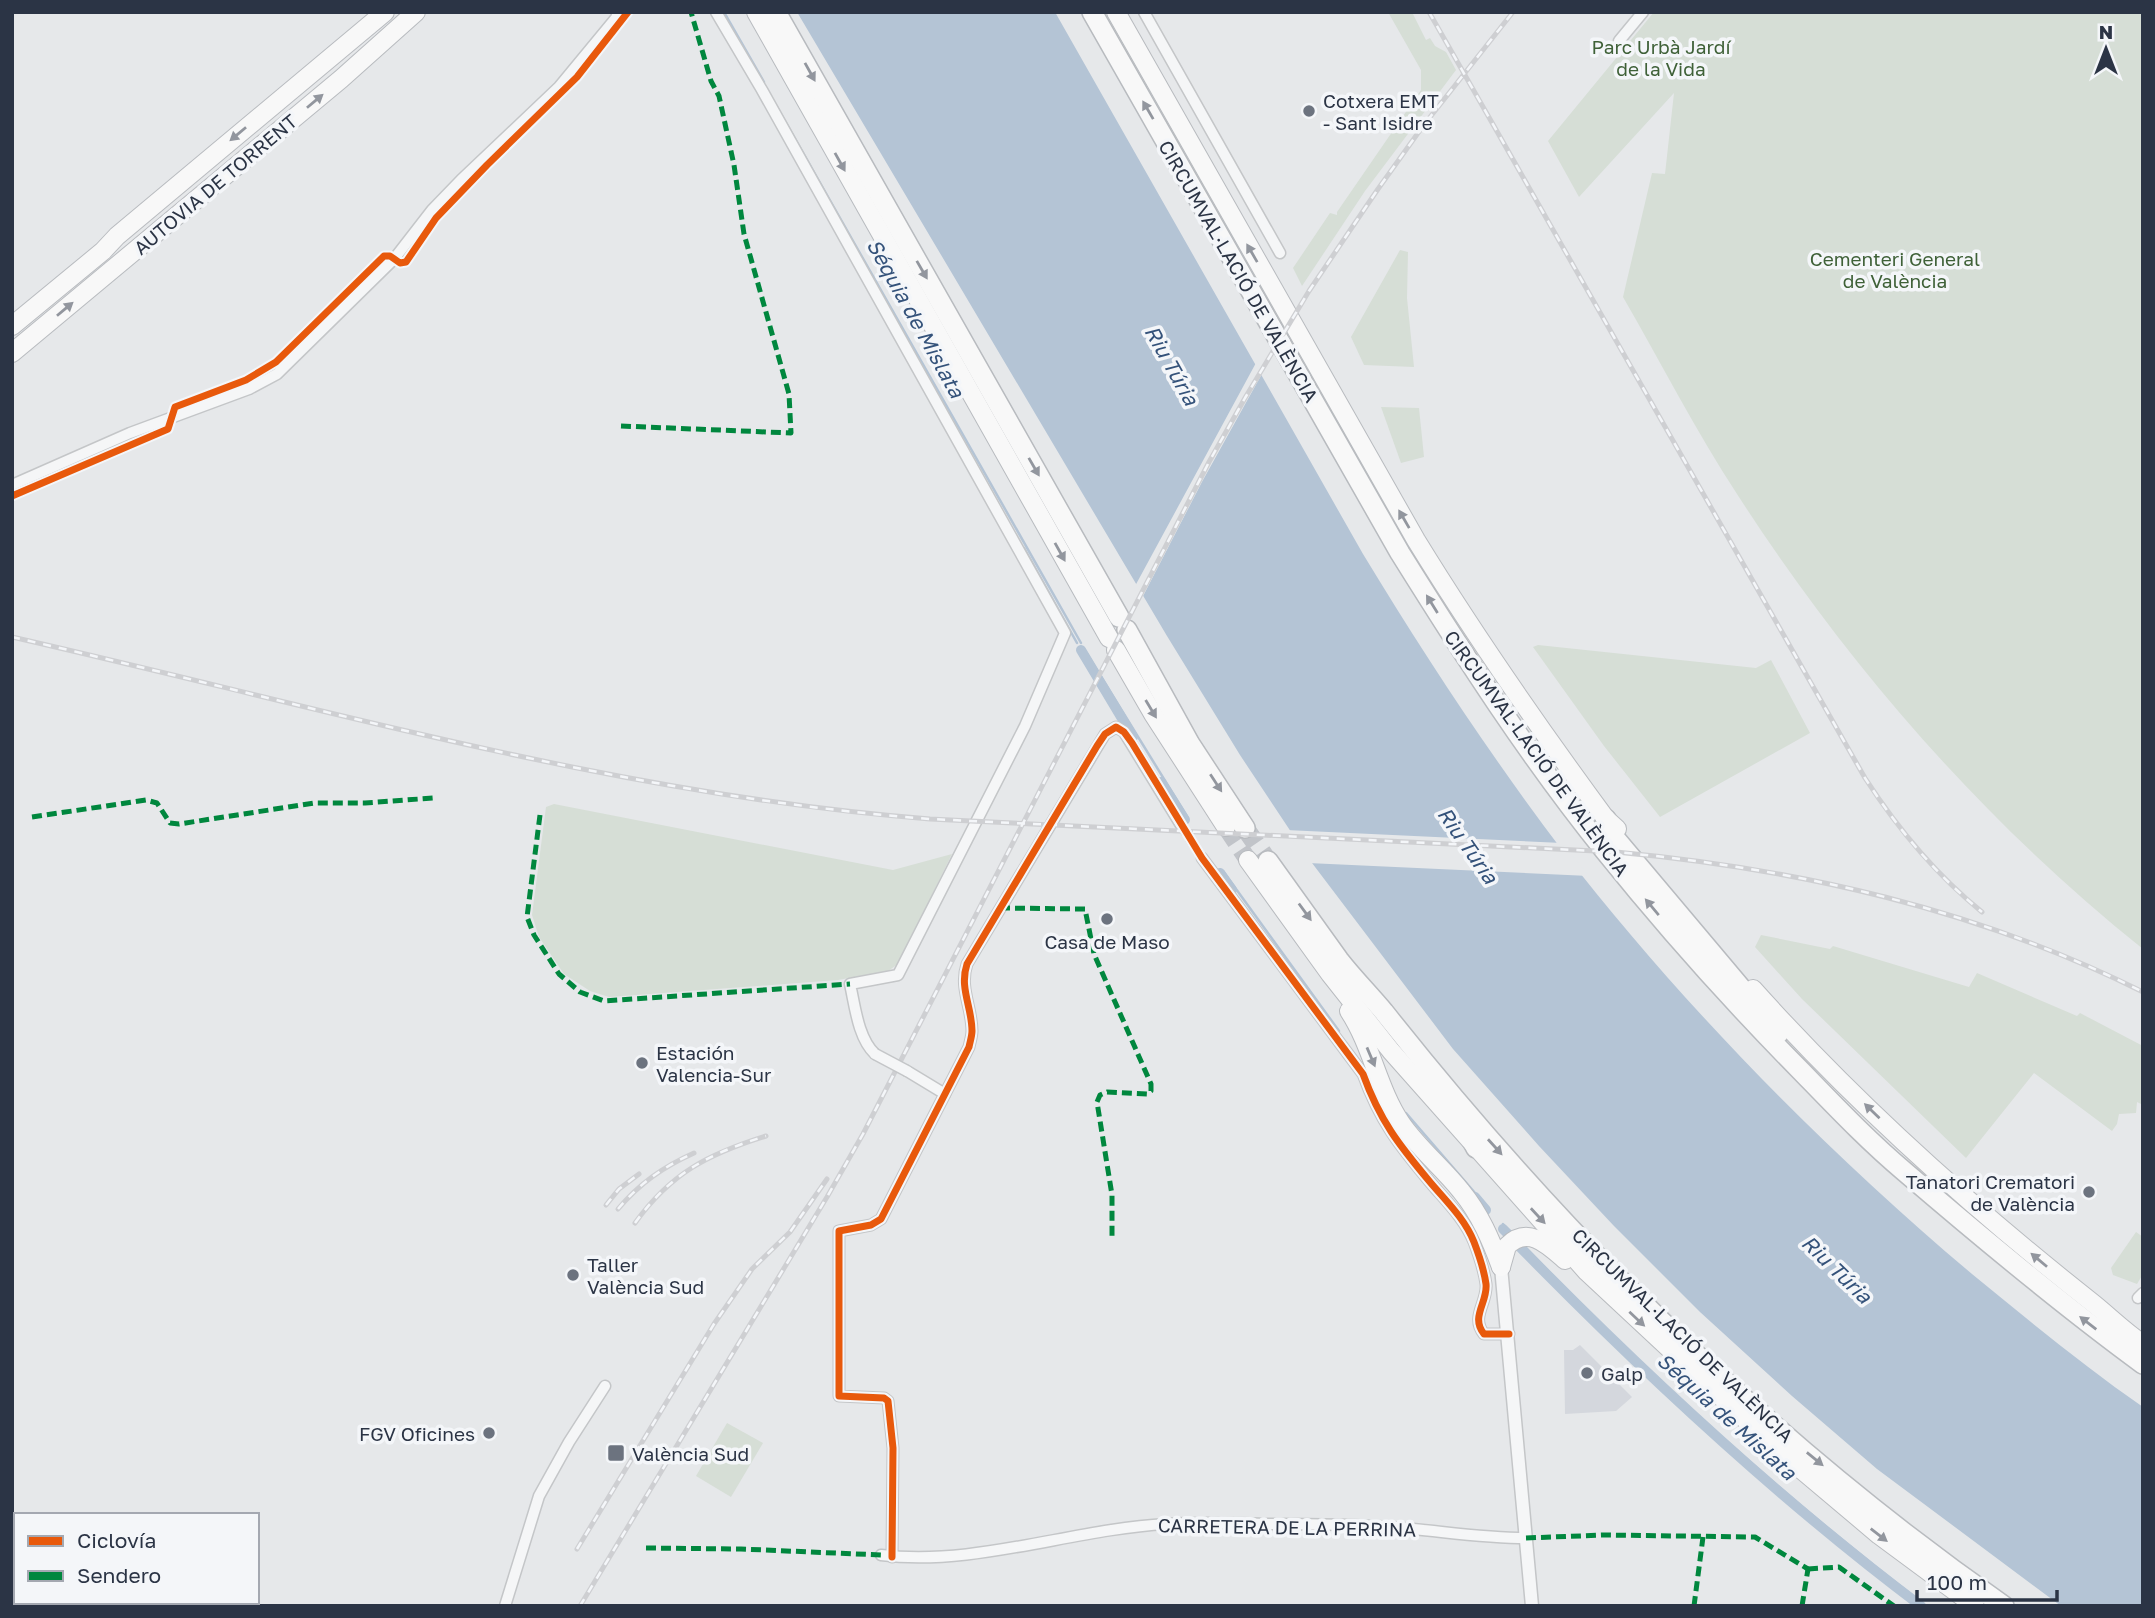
<svg xmlns="http://www.w3.org/2000/svg" width="2155" height="1618" font-family="'Golos Text',sans-serif">
  <style>
    .built { fill: #d4d7dd }
    .green { fill: #d6ded6 }
    .water { fill: #b4c4d5 }
    .pier { fill: #e6e8ea }
    .lines { fill: none; stroke-linecap: round; stroke-linejoin: round }
    .stream { stroke: #b4c4d5; stroke-width: 2.5 }
    .canal { stroke: #b4c4d5; stroke-width: 10 }
    .minor-tunnel { stroke: #c1c4c9; stroke-width: 10; stroke-dasharray: 10 5; stroke-linecap: butt }
    .trunk-tunnel { stroke: #c1c4c9; stroke-width: 18; stroke-dasharray: 18 9; stroke-linecap: butt }
    .motorway-tunnel { stroke: #c1c4c9; stroke-width: 19; stroke-dasharray: 19 10; stroke-linecap: butt }
    .minor-casing { stroke: #c4c6c8; stroke-width: 13 }
    .tertiary-casing { stroke: #c4c6c8; stroke-width: 15 }
    .trunk-casing { stroke: #b8bbbf; stroke-width: 20 }
    .motorway-casing { stroke: #b8bbbf; stroke-width: 22 }
    .minor { stroke: #f5f6f7; stroke-width: 10 }
    .tertiary { stroke: #f5f6f7; stroke-width: 12 }
    .trunk { stroke: #f8f8f8; stroke-width: 18 }
    .motorway { stroke: #f8f8f8; stroke-width: 19 }
    .rail-casing { stroke: #cecfd2; stroke-width: 5 }
    .rail { stroke: #f4f6f9; stroke-width: 2.5; stroke-dasharray: 8; stroke-linecap: butt }
    .minor-bridge-casing { stroke: #c4c6c8; stroke-width: 13; stroke-linecap: butt }
    .minor-bridge { stroke: #f5f6f7; stroke-width: 10 }
    .quiet { stroke: #00873e; stroke-width: 5; stroke-dasharray: 10 5; stroke-linecap: butt }
    .cycleway-casing { stroke: #f4f6f9; stroke-width: 11 }
    .cycleway { stroke: #e8590c; stroke-width: 7 }
    .oneway { fill: #92969e }
    .poi-dot { fill: #6c737f; stroke: #f4f6f9; stroke-width: 2.5 }
    .labels { text-anchor: middle; dominant-baseline: central; stroke-width: 7; stroke-linejoin: round; paint-order: stroke }
    .park-label { font-size: 19px; fill: #3f6138; stroke: #f4f6f9 }
    .poi-label { font-size: 19px; fill: #2b3445; stroke: #f4f6f9; text-anchor: start }
    .street-label { font-size: 19px; fill: #2b3445; stroke: #f4f6f9 }
    .water-label { font-size: 21px; font-style: italic; fill: #34527a; stroke: #f4f6f9 }
  </style>
  <rect width="100%" height="100%" fill="#e6e8ea"/>
  <!-- built -->
  <path class="built" d="M 1580,1345 L 1632,1397 L 1616,1411 L 1565,1414 L 1564,1350 L 1573,1350 Z"/>
  <!-- green -->
  <g class="green">
    <path d="M 1388,12 L 1412,12 L 1426,40 L 1430,38 L 1435,46 L 1446,52 L 1456,70 L 1365,191 L 1302,286 L 1293,268 L 1330,213 L 1337,215 L 1337,212 L 1421,90 L 1421,70 Z"/>
    <path d="M 1654,12 L 2143,12 L 2143,949 C 1983,821 1848,666 1737,494 C 1696,431 1661,363 1623,297 L 1652,173 L 1665,174 L 1674,93 L 1579,197 L 1548,141 Z"/>
    <path d="M 1400,250 L 1408,252 L 1407,298 L 1414,367 L 1364,365 L 1351,337 Z"/>
    <path d="M 1381,407 L 1419,408 L 1424,457 L 1401,463 Z"/>
    <path d="M 1538,645 L 1756,668 L 1771,660 L 1810,733 L 1660,817 L 1604,746 L 1533,647 Z"/>
    <path d="M 554,804 L 893,870 L 952,854 L 898,964 L 888,971 L 838,980 L 609,997 L 590,991 L 564,974 L 539,937 L 532,915 L 546,807 Z"/>
    <path d="M 1761,935 L 1830,949 L 1833,946 L 1969,987 L 1977,973 L 2077,1016 L 2080,1013 L 2143,1046 L 2143,1105 L 2137,1102 L 2136,1113 L 2119,1114 L 2117,1124 L 2112,1131 L 2034,1073 L 1966,1158 L 1802,999 L 1755,947 Z"/>
    <path d="M 2136,1232 L 2143,1237 L 2143,1274 L 2137,1284 L 2113,1275 L 2111,1268 Z"/>
    <path d="M 727,1423 L 763,1443 L 731,1497 L 696,1476 Z"/>
  </g>
  <!-- water -->
  <path class="water" d="M 797,12 L 1055,12 L 1363,554 C 1425,656 1490,755 1562,850 C 1683,1006 1822,1147 1972,1274 C 2028,1320 2084,1366 2143,1407 L 2143,1606 L 2061,1606 L 1877,1469 L 1792,1396 L 1700,1312 L 1614,1226 L 1539,1146 L 1453,1049 L 1309,859 L 1240,755 L 1167,636 Z"/>
  <!-- pier -->
  <g class="pier">
    <path d="M 1257,361 L 1263,372 L 1203,480 L 1141,600 L 1134,588 Z"/>
    <path d="M 1286,830 L 1562,843 L 1589,876 L 1308,863 Z"/>
  </g>
  <g class="lines">
    <!-- stream -->
    <g class="stream">
      <path d="M 724,12 L 764,82"/>
      <path d="M 777,107 L 1081,643"/>
      <path d="M 1024,548 L 1077,643"/>
      <path d="M 1084,649 L 1188,818"/>
      <path d="M 1223,871 L 1339,1031"/>
      <path d="M 1406,1113 L 1488,1208"/>
      <path d="M 1503,1224 L 1512,1234"/>
      <path d="M 1523,1245 C 1649,1376 1782,1496 1926,1606"/>
    </g>
    <!-- canal -->
    <g class="canal">
      <path d="M 1081,650 L 1133,737"/>
      <path d="M 1161,782 L 1185,820"/>
      <path d="M 1220,873 L 1232,890"/>
      <path d="M 1475,1197 L 1486,1210"/>
      <path d="M 1503,1229 L 1509,1235"/>
      <path d="M 1517,1244 C 1644,1374 1776,1497 1921,1606"/>
    </g>
    <!-- minor-tunnel -->
    <path class="minor-tunnel" d="M 1181,825 L 1202,858"/>
    <!-- trunk-tunnel -->
    <path class="trunk-tunnel" d="M 1226,827 L 1248,860"/>
    <!-- motorway-tunnel -->
    <path class="motorway-tunnel" d="M 1245,828 L 1268,861"/>
    <!-- minor casing -->
    <g class="minor-casing">
      <g id="minor">
        <path d="M 716,12 L 762,90 L 1065,633 L 1025,726 L 898,975 L 850,984 C 855,1006 858,1038 875,1054"/>
        <path d="M 1144,12 L 1280,253"/>
        <path d="M 1619,41 L 1643,12"/>
        <path d="M 12,485 L 130,433 L 249,389 L 277,374 L 394,259 L 432,210 L 461,180 L 559,87 L 616,18 L 618,12"/>
        <path d="M 1202,858 L 1363,1074 C 1380,1121 1399,1145 1430,1182 C 1446,1201 1465,1219 1474,1242 C 1479,1255 1484,1270 1486,1284 C 1488,1302 1470,1317 1484,1334 L 1509,1334"/>
        <path d="M 907,1071 L 945,1094"/>
        <path d="M 2138,1298 L 2143,1293"/>
        <path d="M 881,1555 C 973,1567 1073,1529 1166,1524 C 1199,1522 1233,1523 1267,1524 C 1307,1524 1348,1524 1389,1527 C 1435,1530 1479,1538 1526,1538"/>
        <path d="M 892,1557 L 893,1448 L 888,1401 L 884,1398 L 839,1396 L 839,1231 L 871,1225 L 881,1219 L 969,1047 C 970,1042 972,1036 972,1031 C 972,1007 959,988 967,964 L 1105,734 L 1116,727 L 1124,732 L 1181,825"/>
        <path d="M 505,1606 L 539,1496 L 569,1442 L 605,1386"/>
      </g>
    </g>
    <!-- tertiary casing -->
    <g class="tertiary-casing">
      <path id="tertiary" d="M 1501,1267 L 1532,1606"/>
    </g>
    <!-- trunk casing -->
    <g class="trunk-casing">
      <g id="trunk">
        <path d="M 756,12 L 1109,638"/>
        <path d="M 1116,12 L 1416,540 C 1475,636 1539,728 1606,819 L 1617,829"/>
        <path d="M 12,326 L 103,251 L 117,236 L 385,12"/>
        <path d="M 12,353 L 341,79 L 416,12"/>
        <path d="M 1116,650 L 1153,714 L 1226,827"/>
        <path d="M 1248,860 L 1330,974 L 1391,1051 L 1587,1272 L 1778,1450 L 1879,1535 L 1975,1606"/>
        <path d="M 1753,989 C 1856,1104 1972,1208 2094,1304 C 2110,1317 2125,1332 2143,1344"/>
        <path d="M 1349,1011 C 1372,1046 1378,1089 1401,1123 C 1418,1148 1443,1168 1461,1191 C 1480,1214 1491,1240 1501,1267"/>
        <path d="M 1501,1267 L 1507,1246 C 1528,1225 1548,1245 1565,1260"/>
      </g>
    </g>
    <!-- motorway casing -->
    <g class="motorway-casing">
      <g id="motorway">
        <path d="M 776,12 L 1119,617"/>
        <path d="M 1092,12 L 1400,553 C 1463,654 1529,757 1605,851 C 1666,927 1732,1001 1801,1071 C 1834,1105 1868,1141 1905,1172 C 1982,1238 2061,1304 2143,1364"/>
        <path d="M 1127,630 L 1190,744 L 1245,828"/>
        <path d="M 1606,819 L 1615,838 L 1779,1033"/>
        <path d="M 1268,861 C 1292,894 1315,927 1339,960 C 1353,978 1369,994 1384,1012 C 1562,1237 1769,1442 2004,1606"/>
        <path d="M 1458,1121 L 1467,1131 L 1476,1148"/>
      </g>
    </g>
    <!-- minor -->
    <use href="#minor" class="minor"/>
    <!-- tertiary -->
    <use href="#tertiary" class="tertiary"/>
    <!-- trunk -->
    <use href="#trunk" class="trunk"/>
    <!-- motorway -->
    <use href="#motorway" class="motorway"/>
    <!-- rail casing -->
    <g class="rail-casing">
      <g id="rail">
        <path d="M 1429,12 L 1865,778 C 1898,829 1934,873 1982,912"/>
        <path d="M 12,637 C 316,706 618,795 930,819 L 1616,852 C 1799,869 1977,909 2143,992"/>
        <path d="M 606,1205 L 619,1189 L 639,1174"/>
        <path d="M 618,1209 C 640,1183 663,1167 694,1153"/>
        <path d="M 635,1223 C 671,1173 708,1154 766,1136"/>
        <path d="M 577,1549 L 714,1324 L 752,1269 L 790,1232 L 827,1179"/>
        <path d="M 580,1606 L 827,1197 L 863,1134 L 1209,462 L 1245,398 L 1309,291 L 1378,189 L 1423,126 L 1513,12"/>
      </g>
    </g>
    <!-- rail -->
    <use href="#rail" class="rail"/>
    <!-- minor-bridge casing -->
    <g class="minor-bridge-casing">
      <path id="minor-bridge" d="M 875,1054 L 907,1071"/>
    </g>
    <!-- minor-bridge -->
    <use href="#minor-bridge" class="minor-bridge"/>
    <!-- quiet -->
    <g class="quiet">
      <path d="M 621,426 L 791,433 L 789,394 L 744,234 L 734,165 L 719,96 L 711,81 L 691,12"/>
      <path d="M 540,815 L 527,917 L 534,935 L 559,974 L 580,992 L 604,1001 L 850,984"/>
      <path d="M 32,817 L 146,800 L 157,803 L 170,823 L 179,824 L 314,803 L 365,803 L 433,798"/>
      <path d="M 1000,908 L 1085,909 L 1094,954 L 1151,1084 L 1151,1091 L 1147,1094 L 1107,1092 L 1100,1095 L 1097,1102 L 1112,1195 L 1112,1239"/>
      <path d="M 1526,1538 L 1604,1535 L 1755,1537 L 1808,1569"/>
      <path d="M 646,1548 L 741,1549 L 881,1555"/>
      <path d="M 1808,1569 L 1839,1567 L 1894,1606"/>
      <path d="M 1694,1606 L 1703,1537"/>
      <path d="M 1802,1606 L 1808,1569"/>
    </g>
    <!-- cycleway casing -->
    <g class="cycleway-casing">
      <g id="cycleway">
        <path d="M 12,496 L 168,429 L 175,407 L 246,380 L 276,362 L 384,256 L 390,256 L 400,263 L 406,262 L 436,218 L 487,165 L 577,77 L 628,12"/>
        <path d="M 892,1557 L 893,1448 L 888,1401 L 884,1398 L 839,1396 L 839,1231 L 871,1225 L 881,1219 L 969,1047 C 970,1042 972,1036 972,1031 C 972,1007 959,988 967,964 L 1097,746 L 1105,734 L 1116,727 L 1124,732 L 1132,743 L 1202,858 L 1363,1074 C 1380,1121 1399,1145 1430,1182 C 1446,1201 1465,1219 1474,1242 C 1479,1255 1484,1270 1486,1284 C 1488,1302 1470,1317 1484,1334 L 1509,1334"/>
      </g>
    </g>
    <!-- cycleway -->
    <use href="#cycleway" class="cycleway"/>
  </g>
  <!-- one-way arrows -->
  <defs><path id="oneway-solid" d="M-6-.8H1V-3.2L6.5 0L1 3.2V.8H-6Z" transform="scale(1.75)"/></defs>
  <g class="oneway">
    <use href="#oneway-solid" transform="translate(810 72) rotate(61)"/>
    <use href="#oneway-solid" transform="translate(315 101) rotate(-40)"/>
    <use href="#oneway-solid" transform="translate(1148 110) rotate(-120)"/>
    <use href="#oneway-solid" transform="translate(238 134) rotate(140)"/>
    <use href="#oneway-solid" transform="translate(840 162) rotate(61)"/>
    <use href="#oneway-solid" transform="translate(1252 253) rotate(-120)"/>
    <use href="#oneway-solid" transform="translate(922 270) rotate(60)"/>
    <use href="#oneway-solid" transform="translate(65 309) rotate(-40)"/>
    <use href="#oneway-solid" transform="translate(1034 467) rotate(60)"/>
    <use href="#oneway-solid" transform="translate(1404 519) rotate(-120)"/>
    <use href="#oneway-solid" transform="translate(1060 552) rotate(61)"/>
    <use href="#oneway-solid" transform="translate(1432 604) rotate(-122)"/>
    <use href="#oneway-solid" transform="translate(1151 709) rotate(59)"/>
    <use href="#oneway-solid" transform="translate(1216 783) rotate(57)"/>
    <use href="#oneway-solid" transform="translate(1652 907) rotate(-130)"/>
    <use href="#oneway-solid" transform="translate(1305 912) rotate(54)"/>
    <use href="#oneway-solid" transform="translate(1371 1057) rotate(67)"/>
    <use href="#oneway-solid" transform="translate(1872 1111) rotate(-136)"/>
    <use href="#oneway-solid" transform="translate(1495 1147) rotate(48)"/>
    <use href="#oneway-solid" transform="translate(1538 1216) rotate(47)"/>
    <use href="#oneway-solid" transform="translate(2039 1260) rotate(-140)"/>
    <use href="#oneway-solid" transform="translate(1637 1319) rotate(43)"/>
    <use href="#oneway-solid" transform="translate(2088 1323) rotate(-142)"/>
    <use href="#oneway-solid" transform="translate(1815 1459) rotate(39)"/>
    <use href="#oneway-solid" transform="translate(1879 1535) rotate(38)"/>
  </g>
  <!-- markers -->
  <g class="poi-dot">
    <circle cx="1309" cy="111" r="7"/>
    <circle cx="1107" cy="919" r="7"/>
    <circle cx="642" cy="1063" r="7"/>
    <circle cx="2089" cy="1192" r="7"/>
    <circle cx="573" cy="1275" r="7"/>
    <circle cx="1587" cy="1373" r="7"/>
    <circle cx="489" cy="1433" r="7"/>
    <rect x="607" y="1444" width="18" height="18" rx="3.5"/>
  </g>
  <g class="labels">
    <!-- park labels -->
    <g class="park-label">
      <text x="1661" y="46">Parc Urbà Jardí<tspan x="1661" dy="22">de la Vida</tspan></text>
      <text x="1895" y="258">Cementeri General<tspan x="1895" dy="22">de València</tspan></text>
    </g>
    <!-- poi labels -->
    <g class="poi-label">
      <text x="1323" y="100">Cotxera EMT<tspan x="1323" dy="22">- Sant Isidre</tspan></text>
      <text x="1107" y="941" text-anchor="middle">Casa de Maso</text>
      <text x="656" y="1052">Estación<tspan x="656" dy="22">Valencia-Sur</tspan></text>
      <text x="2075" y="1181" text-anchor="end">Tanatori Crematori<tspan x="2075" dy="22">de València</tspan></text>
      <text x="587" y="1264">Taller<tspan x="587" dy="22">València Sud</tspan></text>
      <text x="1601" y="1373">Galp</text>
      <text x="475" y="1433" text-anchor="end">FGV Oficines</text>
      <text x="632" y="1453">València Sud</text>
    </g>
    <!-- street labels -->
    <g class="street-label">
      <text transform="translate(215 184) rotate(-40)">AUTOVIA DE TORRENT</text>
      <text transform="translate(1239 271) rotate(60)">CIRCUMVAL·LACIÓ DE VALÈNCIA</text>
      <text transform="translate(1537 753) rotate(54)">CIRCUMVAL·LACIÓ DE VALÈNCIA</text>
      <text transform="translate(1683 1335) rotate(44)">CIRCUMVAL·LACIÓ DE VALÈNCIA</text>
      <text transform="translate(1287 1527) rotate(1)">CARRETERA DE LA PERRINA</text>
    </g>
    <!-- water labels -->
    <g class="water-label">
      <text transform="translate(916 318) rotate(61)">Séquia de Mislata</text>
      <text transform="translate(1172 365) rotate(61)">Riu Túria</text>
      <text transform="translate(1468 845) rotate(55)">Riu Túria</text>
      <text transform="translate(1837 1269) rotate(44)">Riu Túria</text>
      <text transform="translate(1727 1416) rotate(42)">Séquia de Mislata</text>
    </g>
  </g>
  <!-- border -->
  <rect width="2155" height="1618" fill="none" stroke="#2b3445" stroke-width="28"/>
  <!-- legend -->
  <rect x="14" y="1513" width="245" height="91" fill="#f4f6f9" stroke="#a4a8b1" stroke-width="2"/>
  <rect x="28" y="1536" width="35" height="10" fill="#e8590c" stroke="#a4a8b1" stroke-width="2"/>
  <text x="77" y="1548" font-size="21" fill="#2b3445">Ciclovía</text>
  <rect x="28" y="1571" width="35" height="10" fill="#00873e" stroke="#a4a8b1" stroke-width="2"/>
  <text x="77" y="1583" font-size="21" fill="#2b3445">Sendero</text>
  <!-- north arrow -->
  <g transform="translate(2106 49)" stroke="#f4f6f9" stroke-width="5" paint-order="stroke">
  <path d="M0-5L12 26L0 18L-12 26Z" fill="#2b3445"/>
  <text y="-10" font-size="19" font-weight="bold" text-anchor="middle" fill="#2b3445">N</text>
  </g>
  <!-- scale -->
  <path d="M1917 1590v10h140v-10" fill="none" stroke="#2b3445" stroke-width="3.5"/>
  <text x="1927" y="1590" font-size="21" fill="#2b3445" stroke="#f4f6f9" stroke-width="5" paint-order="stroke">100 m</text>
</svg>
